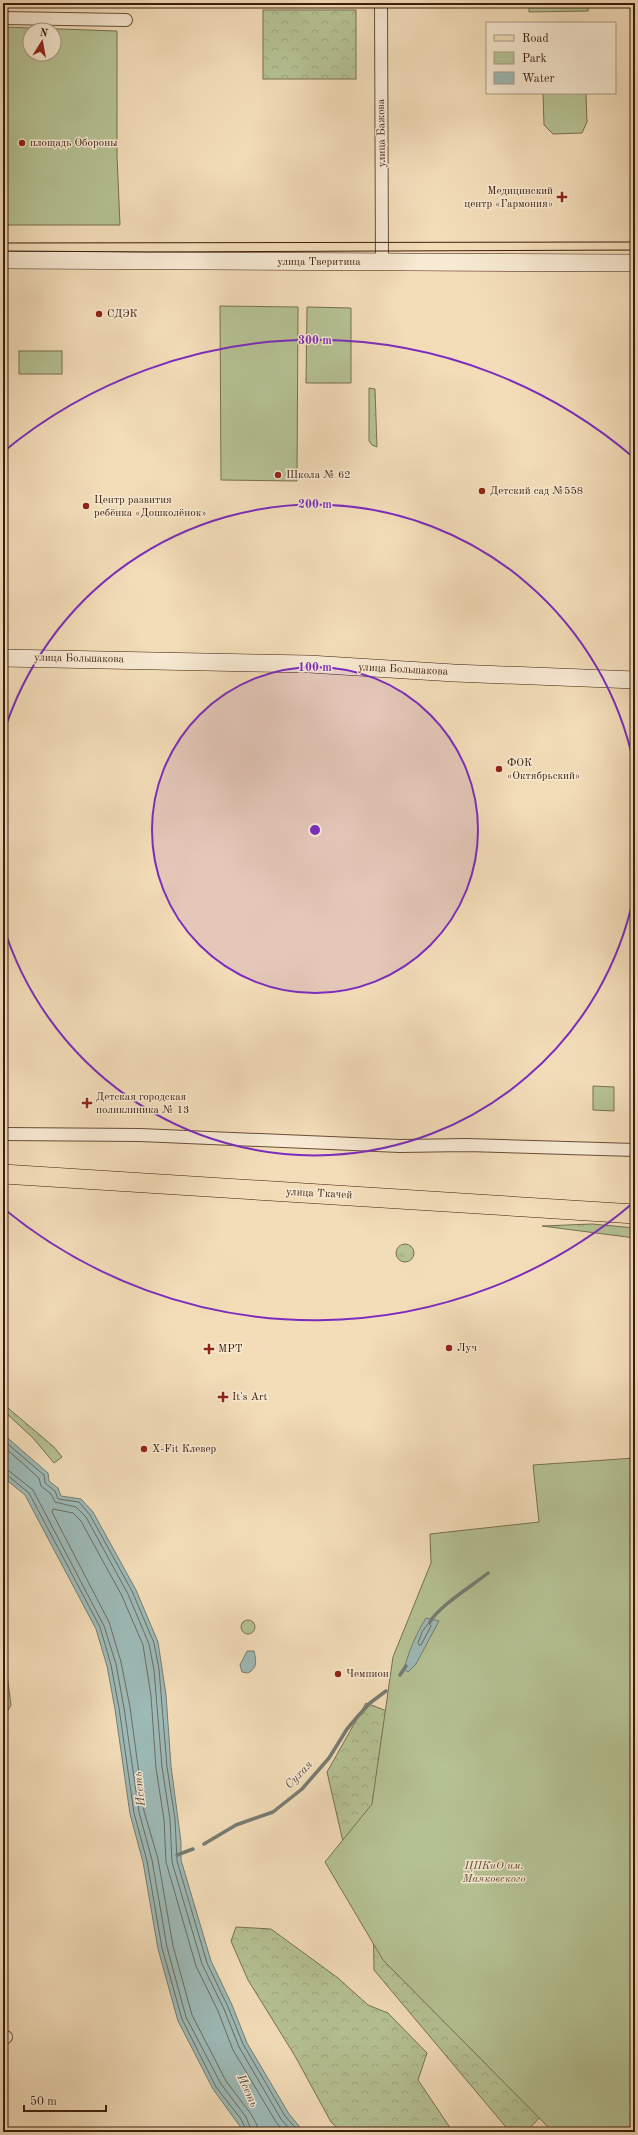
<svg xmlns="http://www.w3.org/2000/svg" width="638" height="2135" font-family="'Old Standard TT',serif">
  <style>
    .grass { fill: url(#grass-tufts); stroke: #786f50 }
    .forest { fill: url(#forest-crowns); stroke: #786f50 }
    .green { fill: #b5c294; stroke: #786f50; fill-rule: evenodd }
    .water { fill: #9dbab7; stroke: #767b73 }
    .lines { fill: none; stroke-linecap: round; stroke-linejoin: round }
    .shore { stroke: #6c6b62; stroke-width: 1 }
    .stream { stroke: #767b73; stroke-width: 3.5 }
    .street-casing { stroke: #6a4c37; stroke-width: 14 }
    .secondary-casing { stroke: #3c1c0c; stroke-width: 18 }
    .primary-casing { stroke: #3c1c0c; stroke-width: 20 }
    .street { stroke: #f7e9d2; stroke-width: 12 }
    .secondary { stroke: #f7e9d2; stroke-width: 17 }
    .primary { stroke: #f3ddb9; stroke-width: 19 }
    .tram { stroke: #3c1c0c; stroke-width: 1 }
    .ring { fill: none; stroke: #7b2cbf; stroke-width: 2 }
    .poi-dot { fill: #8f2418; stroke: #f7e9d2; stroke-width: 1.5 }
    .labels { text-anchor: middle; dominant-baseline: central; stroke-width: 3; stroke-linejoin: round; paint-order: stroke }
    .street-label { font-size: 11px; fill: #3c1c0c; stroke: #f7e9d2 }
    .poi-label { font-size: 11px; fill: #3c1c0c; stroke: #f7e9d2; text-anchor: start }
    .park-label { font-size: 11px; font-style: italic; fill: #604e35; stroke: #f7e9d2 }
    .water-label { font-size: 12px; font-style: italic; fill: #594b3f; stroke: #f7e9d2 }
    .centre { fill: #7b2cbf; stroke: #f7e9d2; stroke-width: 2 }
    .ring-label { font-size: 12px; text-anchor: middle; font-weight: bold; fill: #7b2cbf; stroke: #f7e9d2; stroke-width: 3; stroke-linejoin: round; paint-order: stroke }
  </style>
  <defs>
    <pattern id="grass-tufts" width="24" height="20" patternUnits="userSpaceOnUse"><rect width="24" height="20" fill="#b5c294"/><path d="M3 7l-1-3M5 7V3M7 7l1-3M15 17l-1-3M17 17v-4M19 17l1-3" fill="none" stroke="#9da67e"/></pattern>
    <pattern id="forest-crowns" width="20" height="18" patternUnits="userSpaceOnUse"><rect width="20" height="18" fill="#b5c294"/><path d="M2 6a3 3 0 1 1 6 0M12 15a3 3 0 1 1 6 0" fill="none" stroke="#9da67e"/></pattern>
  </defs>
  <rect width="100%" height="100%" fill="#f3ddb9"/>
  <filter id="stains"><feTurbulence type="fractalNoise" baseFrequency=".005" numOctaves="4"/><feColorMatrix values="0 0 0 0 .2 0 0 0 0 .09 0 0 0 0 .02 0 0 0 .5 -.17"/></filter>
  <radialGradient id="worn" r=".72"><stop offset=".6" stop-color="#630" stop-opacity="0"/><stop offset="1" stop-color="#630" stop-opacity=".3"/></radialGradient>
  <!-- grass -->
  <g class="grass">
    <path d="M 369,388 L 375,389 L 377,447 L 372,445 L 369,441 Z"/>
    <path d="M 592,1224 L 635,1228 L 635,1238 L 542,1226 Z"/>
    <circle cx="405" cy="1253" r="9"/>
    <path d="M 8,1408 L 54,1447 L 62,1457 L 54,1463 L 33,1438 L 5,1412 Z"/>
  </g>
  <!-- forest -->
  <g class="forest">
    <rect x="263" y="10" width="93" height="69"/>
    <path d="M 366,1703 L 439,1731 L 563,2093 L 526,2132 L 510,2132 L 374,1970 L 373,1902 L 347,1859 L 327,1772 Z"/>
    <path d="M 236,1927 L 271,1929 L 338,1978 L 368,2005 L 388,2013 L 427,2053 L 418,2080 L 453,2132 L 342,2132 L 331,2122 L 295,2056 L 248,1980 L 231,1941 Z"/>
  </g>
  <!-- green -->
  <g class="green">
    <path d="M 529,3 L 588,3 L 588,11 L 529,12 Z"/>
    <path d="M 3,27 L 117,31 L 117,156 L 120,225 L 3,225 ZM 30,30 L 54,30 L 54,54 L 30,54 Z"/>
    <path d="M 543,93 L 586,93 L 587,122 L 582,133 L 553,134 L 544,125 Z"/>
    <path d="M 220,306 L 298,307 L 297,481 L 221,480 Z"/>
    <path d="M 307,307 L 351,308 L 351,383 L 306,383 Z"/>
    <rect x="19" y="351" width="43" height="23"/>
    <path d="M 593,1086 L 614,1087 L 614,1111 L 593,1110 Z"/>
    <path d="M 635,1458 L 635,2132 L 553,2132 L 383,1960 L 325,1862 L 372,1804 L 393,1657 L 431,1563 L 430,1534 L 539,1522 L 533,1465 Z"/>
    <circle cx="248" cy="1627" r="7"/>
    <path d="M 3,1672 L 7,1674 L 11,1705 L 7,1712 L 3,1714 Z"/>
  </g>
  <!-- water -->
  <g class="water">
    <path d="M 3,1434 L 48,1473 L 49,1481 L 58,1488 L 61,1496 L 81,1499 L 93,1512 L 136,1590 L 158,1642 L 166,1695 L 171,1766 L 181,1842 L 181,1860 L 211,1961 L 232,2005 L 247,2043 L 289,2114 L 304,2132 L 244,2132 L 213,2089 L 178,2021 L 158,1949 L 143,1862 L 130,1814 L 115,1709 L 107,1666 L 96,1629 L 25,1495 L 3,1477 Z"/>
    <path d="M 426,1618 L 439,1621 L 416,1664 L 408,1672 L 404,1669 C 409,1651 416,1634 426,1618 Z"/>
    <path d="M 247,1651 L 254,1651 C 256,1660 258,1668 248,1673 L 242,1672 L 240,1665 Z"/>
  </g>
  <g class="lines">
    <!-- shore -->
    <g class="shore">
      <path d="M 3,1440 L 44,1475 L 45,1483 L 55,1491 L 58,1499 L 79,1502 L 90,1515 L 132,1591 L 154,1643 L 159,1669 L 167,1767 L 175,1819 L 177,1861 L 207,1963 L 228,2007 L 243,2044 L 285,2116 L 299,2132"/>
      <path d="M 3,1446 L 39,1478 L 41,1486 L 51,1494 L 55,1502 L 76,1507 L 86,1517 L 128,1594 L 149,1644 L 154,1670 L 162,1767 L 170,1819 L 172,1862 L 202,1964 L 224,2009 L 239,2047 L 281,2119 L 292,2132"/>
      <path d="M 3,1469 L 9,1471 L 33,1490 L 104,1626 L 116,1664 L 124,1708 L 139,1812 L 152,1860 L 167,1947 L 186,2017 L 221,2084 L 246,2117 L 252,2132"/>
      <path d="M 3,1474 L 7,1475 L 29,1493 L 100,1627 L 111,1665 L 119,1708 L 134,1813 L 147,1861 L 162,1948 L 182,2019 L 216,2087 L 241,2119 L 247,2132"/>
      <path d="M 429,1623 L 431,1626 L 421,1645 L 419,1645 L 418,1643 L 422,1632 Z"/>
      <path d="M 258,2132 L 257,2125 L 251,2114 L 226,2081 L 192,2015 L 173,1946 L 158,1859 L 144,1811 L 130,1707 L 121,1662 L 109,1622 L 52,1512 L 53,1509 L 73,1513 L 81,1521 L 122,1596 L 143,1645 L 151,1696 L 156,1768 L 164,1820 L 166,1862 L 196,1966 L 218,2011 L 233,2050 L 276,2122 L 284,2132"/>
    </g>
    <!-- stream -->
    <g class="stream">
      <path d="M 430,1622 C 439,1606 472,1586 488,1573"/>
      <path d="M 400,1675 L 406,1666"/>
      <path d="M 204,1844 L 236,1825 L 273,1812 L 302,1789 L 329,1758 L 347,1729 L 358,1716 L 370,1703 L 386,1691"/>
      <path d="M 177,1855 L 193,1849"/>
    </g>
    <!-- street casing -->
    <g class="street-casing">
      <g id="street">
        <path d="M 381,3 L 382,262"/>
        <path d="M 3,18 L 126,20"/>
        <path d="M 3,1134 L 140,1135 L 400,1146 L 467,1145 L 635,1150"/>
        <path d="M 3,2037 L 6,2037"/>
      </g>
    </g>
    <!-- secondary casing -->
    <g class="secondary-casing">
      <g id="secondary">
        <path d="M 3,260 L 635,263"/>
        <path d="M 3,658 L 309,664 L 454,673 L 635,680"/>
      </g>
    </g>
    <!-- primary casing -->
    <g class="primary-casing">
      <path id="primary" d="M 3,1174 L 635,1214"/>
    </g>
    <!-- street -->
    <use href="#street" class="street"/>
    <!-- secondary -->
    <use href="#secondary" class="secondary"/>
    <!-- primary -->
    <use href="#primary" class="primary"/>
    <!-- tram -->
    <g class="tram">
      <path d="M 3,243 L 635,242"/>
      <path d="M 3,251 L 146,252 L 635,250"/>
    </g>
  </g>
  <!-- distance rings -->
  <circle cx="315" cy="830" r="163" fill="#7b2cbf" fill-opacity=".12"/>
  <g class="ring">
    <circle cx="315" cy="830" r="163"/>
    <path d="M634 895A326 326 0 0 1 3 925M3 735A326 326 0 0 1 634 765"/>
    <path d="M633 1203A490 490 0 0 1 3 1208M3 452A490 490 0 0 1 633 457"/>
  </g>
  <!-- markers -->
  <g class="poi-dot">
    <circle cx="22" cy="143" r="4"/>
    <path d="M560 191h4v4h4v4h-4v4h-4v-4h-4v-4h4z"/>
    <circle cx="99" cy="314" r="4"/>
    <circle cx="278" cy="475" r="4"/>
    <circle cx="482" cy="491" r="4"/>
    <circle cx="86" cy="506" r="4"/>
    <circle cx="499" cy="769" r="4"/>
    <path d="M85 1097h4v4h4v4h-4v4h-4v-4h-4v-4h4z"/>
    <circle cx="449" cy="1348" r="4"/>
    <path d="M207 1343h4v4h4v4h-4v4h-4v-4h-4v-4h4z"/>
    <path d="M221 1391h4v4h4v4h-4v4h-4v-4h-4v-4h4z"/>
    <circle cx="144" cy="1449" r="4"/>
    <circle cx="338" cy="1674" r="4"/>
  </g>
  <g class="labels">
    <!-- street labels -->
    <g class="street-label">
      <text transform="translate(382 133) rotate(-91)">улица Бажова</text>
      <text x="319" y="262">улица Тверитина</text>
      <text transform="translate(79 659) rotate(1)">улица Большакова</text>
      <text transform="translate(403 670) rotate(3)">улица Большакова</text>
      <text transform="translate(319 1194) rotate(3)">улица Ткачей</text>
    </g>
    <!-- poi labels -->
    <g class="poi-label">
      <text x="30" y="143">площадь Обороны</text>
      <text x="553" y="191" text-anchor="end">Медицинский<tspan x="553" dy="13">центр «Гармония»</tspan></text>
      <text x="107" y="314">СДЭК</text>
      <text x="286" y="475">Школа № 62</text>
      <text x="490" y="491">Детский сад №558</text>
      <text x="94" y="500">Центр развития<tspan x="94" dy="13">ребёнка «Дошколёнок»</tspan></text>
      <text x="507" y="763">ФОК<tspan x="507" dy="13">«Октябрьский»</tspan></text>
      <text x="96" y="1097">Детская городская<tspan x="96" dy="13">поликлиника № 13</tspan></text>
      <text x="457" y="1348">Луч</text>
      <text x="218" y="1349">МРТ</text>
      <text x="232" y="1397">It's Art</text>
      <text x="152" y="1449">X-Fit Клевер</text>
      <text x="346" y="1674">Чемпион</text>
    </g>
    <!-- park labels -->
    <g class="park-label">
      <text x="494" y="1866">ЦПКиО им.<tspan x="494" dy="13">Маяковского</tspan></text>
    </g>
    <!-- water labels -->
    <g class="water-label">
      <text transform="translate(299 1775) rotate(-46)">Сухая</text>
      <text transform="translate(140 1789) rotate(-96)">Исеть</text>
      <text transform="translate(247 2091) rotate(65)">Исеть</text>
    </g>
  </g>
  <circle cx="315" cy="830" r="6" class="centre"/>
  <g class="ring-label">
    <text x="315" y="344">300 m</text>
    <text x="315" y="508">200 m</text>
    <text x="315" y="671">100 m</text>
  </g>
  <!-- margin -->
  <rect width="638" height="2135" fill="none" stroke="#f3ddb9" stroke-width="16"/>
  <rect x="4" y="4" width="630" height="2127" fill="none" stroke="#3c1c0c" stroke-width="2"/>
  <rect x="8" y="8" width="622" height="2119" fill="none" stroke="#3c1c0c"/>
  <!-- legend -->
  <rect x="486" y="22" width="130" height="72" fill="#f7e9d2" stroke="#ac9783"/>
  <rect x="494" y="35" width="20" height="6" fill="#f3ddb9" stroke="#ac9783"/>
  <text x="522" y="42" font-size="12" fill="#3c1c0c">Road</text>
  <rect x="494" y="52" width="20" height="12" fill="#b5c294" stroke="#ac9783"/>
  <text x="522" y="62" font-size="12" fill="#3c1c0c">Park</text>
  <rect x="494" y="72" width="20" height="12" fill="#9dbab7" stroke="#ac9783"/>
  <text x="522" y="82" font-size="12" fill="#3c1c0c">Water</text>
  <!-- north arrow -->
  <g transform="translate(42 42) rotate(11)"><circle r="19" fill="#f7e9d2" stroke="#ac9783"/>
  <path d="M0-3L7 15L0 10L-7 15Z" fill="#8f2418"/>
  <text y="-6" font-size="11" font-weight="bold" text-anchor="middle" fill="#3c1c0c">N</text>
  </g>
  <!-- scale -->
  <path d="M24 2105v6h82v-6" fill="none" stroke="#3c1c0c" stroke-width="2"/>
  <text x="30" y="2105" font-size="12" fill="#3c1c0c" stroke="#f7e9d2" stroke-width="3" paint-order="stroke">50 m</text>
  <rect width="100%" height="100%" filter="url(#stains)"/>
  <rect width="100%" height="100%" fill="url(#worn)"/>
</svg>
